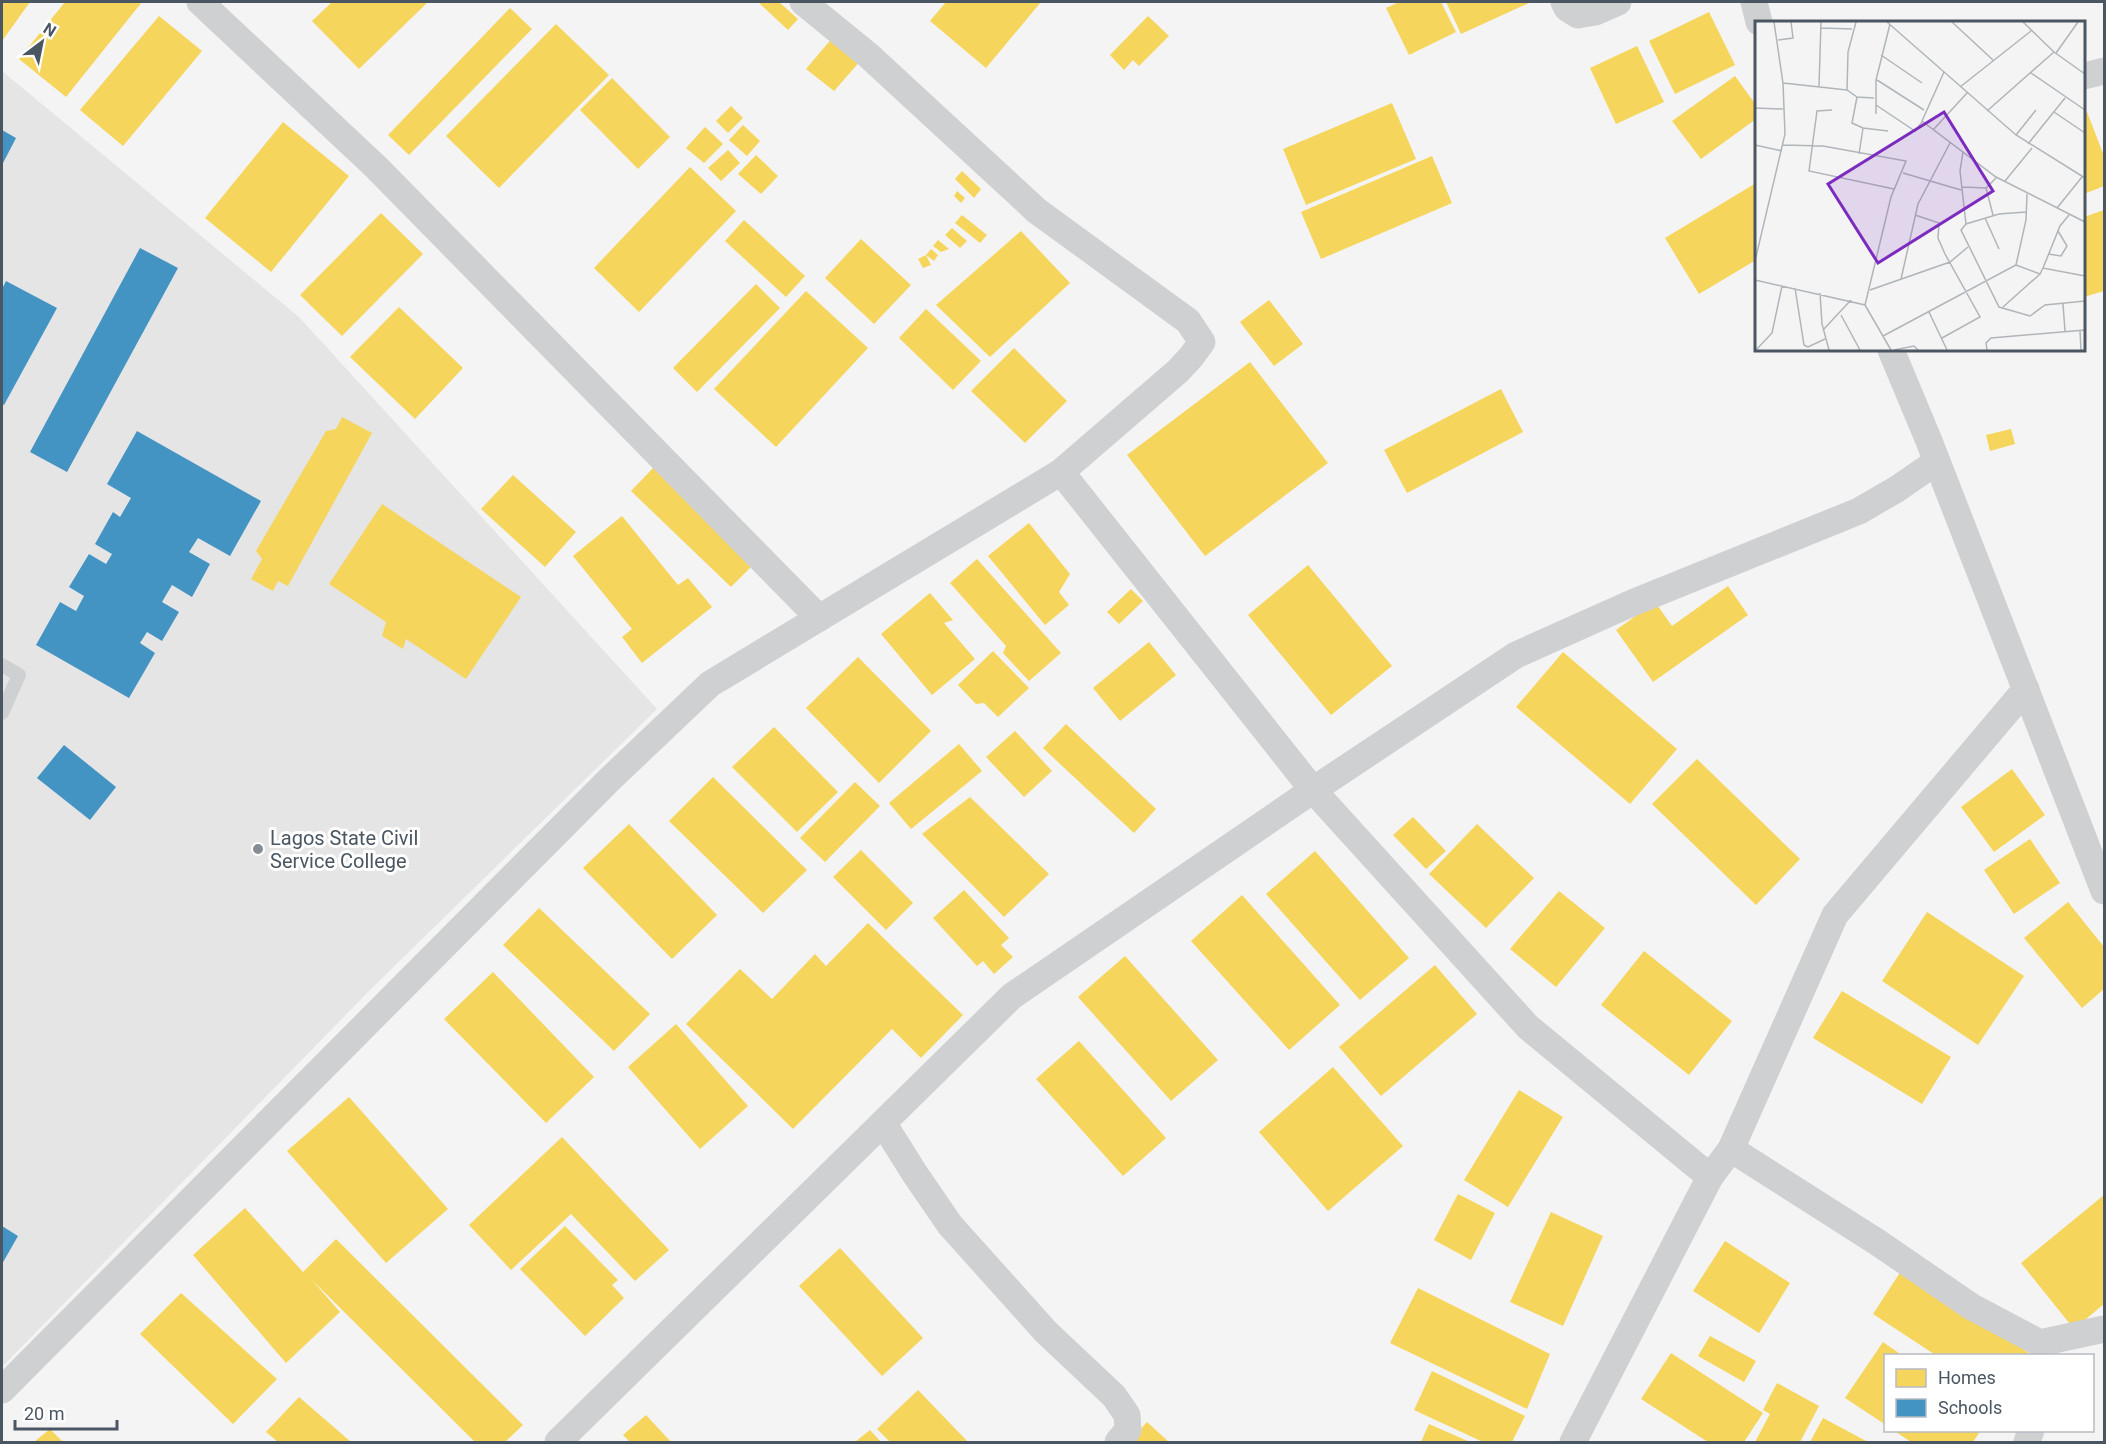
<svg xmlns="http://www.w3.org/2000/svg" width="2106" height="1444" font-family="Roboto,sans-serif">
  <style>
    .education { fill: #e6e5e6 }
    .homes { fill: #f6d55c }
    .schools { fill: #4393c3 }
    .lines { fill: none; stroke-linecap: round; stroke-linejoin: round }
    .lane { stroke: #ced0d2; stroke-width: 14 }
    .street { stroke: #ced0d2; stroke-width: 27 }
    .poi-dot { fill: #868d94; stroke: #fff; stroke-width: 2 }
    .labels { text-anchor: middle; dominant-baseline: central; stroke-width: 6; stroke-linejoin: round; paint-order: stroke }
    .poi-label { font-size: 20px; fill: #4a5661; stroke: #fff; text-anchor: start }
    .inset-road { fill: none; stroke: #b0b5b9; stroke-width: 1.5 }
    .view { fill: #7b2cbf; fill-opacity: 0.15; stroke: #7b2cbf; stroke-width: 3 }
    .inset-edge { fill: none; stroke: #4a5661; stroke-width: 3 }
  </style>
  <rect width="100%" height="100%" fill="#f4f4f4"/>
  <!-- education -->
  <path class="education" d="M 2,71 L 299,317 L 657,709 L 371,989 L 2,1367 Z"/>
  <!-- homes -->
  <g class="homes">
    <path d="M 2,2 L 30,2 L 2,41 Z"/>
    <path d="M 65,2 L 142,2 L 66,97 L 19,59 Z"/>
    <path d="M 332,2 L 428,2 L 359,69 L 312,21 Z"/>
    <path d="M 758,2 L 779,2 L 798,19 L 788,30 Z"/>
    <path d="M 946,2 L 1041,2 L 986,68 L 930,21 Z"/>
    <path d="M 1399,2 L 1441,2 L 1456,32 L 1409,55 L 1386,8 Z"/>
    <path d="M 1446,2 L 1531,2 L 1461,34 Z"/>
    <path d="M 510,8 L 532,29 L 409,155 L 388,135 Z"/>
    <path d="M 1709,12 L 1735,65 L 1675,94 L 1649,41 Z"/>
    <path d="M 159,16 L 202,51 L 123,146 L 80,110 Z"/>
    <path d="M 1148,16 L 1169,36 L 1139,66 L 1133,60 L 1124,70 L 1110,55 Z"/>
    <path d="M 556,24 L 609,75 L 499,188 L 446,136 Z"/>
    <path d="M 834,36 L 862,59 L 834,91 L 806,69 Z"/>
    <path d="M 1637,46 L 1664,102 L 1616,124 L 1590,68 Z"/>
    <path d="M 1735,76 L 1756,105 L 1756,119 L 1701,159 L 1672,121 Z"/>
    <path d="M 612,78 L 670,137 L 638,169 L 580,110 Z"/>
    <path d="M 1392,103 L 1416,159 L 1306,205 L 1283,149 Z"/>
    <path d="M 731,106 L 743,118 L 728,133 L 716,121 Z"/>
    <path d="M 2087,112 L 2104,156 L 2104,186 L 2084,194 L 2084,114 Z"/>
    <path d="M 283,122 L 349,176 L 271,272 L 205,218 Z"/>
    <path d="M 743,125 L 760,141 L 747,156 L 729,140 Z"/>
    <path d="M 705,127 L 723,144 L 704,163 L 686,148 Z"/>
    <path d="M 728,150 L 740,163 L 721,181 L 708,168 Z"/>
    <path d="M 756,155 L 778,176 L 761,194 L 738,174 Z"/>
    <path d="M 1432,156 L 1452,203 L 1321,259 L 1301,212 Z"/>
    <path d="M 690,167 L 736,211 L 639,312 L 594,268 Z"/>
    <path d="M 962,171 L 981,189 L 974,198 L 955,179 Z"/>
    <path d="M 1756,183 L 1756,260 L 1699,294 L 1665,238 Z"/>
    <path d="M 957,191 L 965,198 L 961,203 L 954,196 Z"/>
    <path d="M 2104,210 L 2104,291 L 2084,297 L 2084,217 Z"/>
    <path d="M 381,213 L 423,254 L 342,336 L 300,295 Z"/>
    <path d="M 962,215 L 987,235 L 980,243 L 955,223 Z"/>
    <path d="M 744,220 L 805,276 L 786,297 L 725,241 Z"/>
    <path d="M 952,228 L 967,241 L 960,248 L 945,235 Z"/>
    <path d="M 1021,231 L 1070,283 L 990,357 L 936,305 Z"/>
    <path d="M 861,239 L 911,285 L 874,324 L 825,278 Z"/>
    <path d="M 938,240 L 949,249 L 941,252 L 933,246 Z"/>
    <path d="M 931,249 L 938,255 L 934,261 L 926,255 Z"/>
    <path d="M 926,255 L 931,265 L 923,268 L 918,259 Z"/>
    <path d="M 756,284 L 780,308 L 697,392 L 673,368 Z"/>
    <path d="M 806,291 L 868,348 L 776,447 L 714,389 Z"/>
    <path d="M 1269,300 L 1303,344 L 1274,366 L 1240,322 Z"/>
    <path d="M 399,307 L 463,368 L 415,419 L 350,357 Z"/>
    <path d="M 926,309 L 981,361 L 953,390 L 899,338 Z"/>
    <path d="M 1014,348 L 1067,401 L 1025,443 L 971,391 Z"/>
    <path d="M 1250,362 L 1328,463 L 1205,556 L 1127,455 Z"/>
    <path d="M 1501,389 L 1523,432 L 1407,493 L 1384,450 Z"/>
    <path d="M 342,417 L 372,433 L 288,586 L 278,581 L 273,591 L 251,579 L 262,559 L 256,551 L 326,431 L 336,429 Z"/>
    <path d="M 2011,429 L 2015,444 L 1990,451 L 1986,435 Z"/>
    <path d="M 656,465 L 756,562 L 731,587 L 631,491 Z"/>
    <path d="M 513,475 L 576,532 L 545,567 L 481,509 Z"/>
    <path d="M 382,504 L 521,597 L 466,679 L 406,639 L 403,649 L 382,636 L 386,622 L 329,584 Z"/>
    <path d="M 622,516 L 678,585 L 688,578 L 712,607 L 642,663 L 622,637 L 632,629 L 573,556 Z"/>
    <path d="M 1029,523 L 1070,574 L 1059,592 L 1069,605 L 1045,625 L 988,556 Z"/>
    <path d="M 977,559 L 1061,653 L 1029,681 L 1003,653 L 1006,646 L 950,583 Z"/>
    <path d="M 1308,565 L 1392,666 L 1331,715 L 1248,615 Z"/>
    <path d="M 1728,586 L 1748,615 L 1653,682 L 1616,630 L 1655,602 L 1672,626 Z"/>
    <path d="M 1131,589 L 1143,601 L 1119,624 L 1107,612 Z"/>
    <path d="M 930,593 L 953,620 L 944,623 L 975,659 L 932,695 L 881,634 Z"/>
    <path d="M 1149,642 L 1176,675 L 1120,721 L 1093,688 Z"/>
    <path d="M 993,651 L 1029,688 L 998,717 L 984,703 L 976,704 L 958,685 Z"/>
    <path d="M 1563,652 L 1677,749 L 1630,804 L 1516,707 Z"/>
    <path d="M 858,657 L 931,731 L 879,783 L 806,708 Z"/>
    <path d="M 1066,724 L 1156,809 L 1134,833 L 1043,748 Z"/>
    <path d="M 774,727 L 838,792 L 797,832 L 732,767 Z"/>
    <path d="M 1015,731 L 1052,771 L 1024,797 L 986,757 Z"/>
    <path d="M 959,744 L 982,771 L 911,829 L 889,803 Z"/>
    <path d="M 1697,759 L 1800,859 L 1756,905 L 1652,804 Z"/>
    <path d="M 2012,769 L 2045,815 L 1994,852 L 1961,807 Z"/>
    <path d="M 713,777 L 807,870 L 763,913 L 669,821 Z"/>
    <path d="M 855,782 L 880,806 L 825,862 L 800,838 Z"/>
    <path d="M 970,797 L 1049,874 L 1004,917 L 922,834 Z"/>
    <path d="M 1413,817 L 1446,851 L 1426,869 L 1393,835 Z"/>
    <path d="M 629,824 L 717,915 L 672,959 L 583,868 Z"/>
    <path d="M 1477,824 L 1534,878 L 1486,928 L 1429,874 Z"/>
    <path d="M 2030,839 L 2060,883 L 2014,914 L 1984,870 Z"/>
    <path d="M 861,850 L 913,903 L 886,930 L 833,877 Z"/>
    <path d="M 1315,851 L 1409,958 L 1360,1000 L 1266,894 Z"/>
    <path d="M 964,890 L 1009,938 L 1001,945 L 1013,957 L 994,974 L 983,961 L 977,966 L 933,918 Z"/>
    <path d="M 1559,891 L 1605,928 L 1556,987 L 1510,949 Z"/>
    <path d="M 1242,895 L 1340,1005 L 1289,1050 L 1191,941 Z"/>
    <path d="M 2068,902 L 2104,947 L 2104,989 L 2082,1008 L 2024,938 Z"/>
    <path d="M 539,908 L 650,1014 L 614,1051 L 503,945 Z"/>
    <path d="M 1927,912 L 2024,976 L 1978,1045 L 1882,981 Z"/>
    <path d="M 868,923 L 963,1015 L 921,1058 L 892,1029 L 793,1129 L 686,1024 L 740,969 L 772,999 L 815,954 L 826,966 Z"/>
    <path d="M 1644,951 L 1732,1021 L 1689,1075 L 1601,1005 Z"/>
    <path d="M 1125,956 L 1218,1060 L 1171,1101 L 1078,997 Z"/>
    <path d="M 1435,965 L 1477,1014 L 1381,1096 L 1339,1047 Z"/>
    <path d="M 493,972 L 594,1077 L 546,1123 L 444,1019 Z"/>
    <path d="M 1842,991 L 1951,1057 L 1922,1104 L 1813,1038 Z"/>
    <path d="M 676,1024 L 748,1106 L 700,1149 L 628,1067 Z"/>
    <path d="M 1079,1041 L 1166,1138 L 1123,1176 L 1036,1079 Z"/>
    <path d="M 1333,1067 L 1403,1146 L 1328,1211 L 1259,1132 Z"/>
    <path d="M 1519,1090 L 1563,1117 L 1508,1207 L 1464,1180 Z"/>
    <path d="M 349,1097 L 448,1209 L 386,1263 L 287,1151 Z"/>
    <path d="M 562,1137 L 669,1250 L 635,1281 L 571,1214 L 511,1270 L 469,1225 Z"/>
    <path d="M 1458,1194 L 1495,1213 L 1471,1260 L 1434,1240 Z"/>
    <path d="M 2104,1195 L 2104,1304 L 2074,1329 L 2021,1263 Z"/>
    <path d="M 245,1208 L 303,1272 L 336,1239 L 523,1425 L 505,1442 L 475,1442 L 312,1280 L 340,1312 L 286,1363 L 193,1255 Z"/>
    <path d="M 1551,1212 L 1603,1236 L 1563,1326 L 1510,1302 Z"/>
    <path d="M 565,1226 L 618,1280 L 612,1285 L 624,1298 L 585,1336 L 520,1269 Z"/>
    <path d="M 1725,1241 L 1790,1283 L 1759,1333 L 1693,1291 Z"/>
    <path d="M 840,1248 L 923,1338 L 882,1376 L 799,1286 Z"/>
    <path d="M 1901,1271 L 2029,1353 L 2027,1356 L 1937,1356 L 1873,1314 Z"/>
    <path d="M 1418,1288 L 1550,1354 L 1527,1409 L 1390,1343 Z"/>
    <path d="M 181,1293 L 277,1379 L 233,1424 L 140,1334 Z"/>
    <path d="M 1710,1336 L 1756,1361 L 1744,1382 L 1698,1356 Z"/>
    <path d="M 1883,1342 L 1903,1356 L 1886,1356 L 1886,1425 L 1845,1398 Z"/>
    <path d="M 1671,1353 L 1763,1413 L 1744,1442 L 1708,1442 L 1641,1399 Z"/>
    <path d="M 1432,1371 L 1525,1416 L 1512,1442 L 1483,1442 L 1414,1410 Z"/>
    <path d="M 1777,1383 L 1819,1406 L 1800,1442 L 1755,1442 L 1770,1414 L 1763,1410 Z"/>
    <path d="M 918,1390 L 968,1442 L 890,1442 L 877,1429 Z"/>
    <path d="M 299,1397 L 351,1442 L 278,1442 L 266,1432 Z"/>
    <path d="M 646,1415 L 671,1442 L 630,1442 L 623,1435 Z"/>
    <path d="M 1823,1418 L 1868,1442 L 1810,1442 Z"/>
    <path d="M 1147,1422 L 1169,1442 L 1129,1442 Z"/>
    <path d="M 1429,1424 L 1470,1442 L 1421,1442 Z"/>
    <path d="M 50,1429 L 63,1442 L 34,1442 Z"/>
    <path d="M 870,1430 L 881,1442 L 855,1442 Z"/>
    <path d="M 1893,1430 L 1981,1430 L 1973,1442 L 1911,1442 Z"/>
  </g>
  <!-- schools -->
  <g class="schools">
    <path d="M 2,130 L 16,138 L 2,165 Z"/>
    <path d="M 140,248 L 178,268 L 67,472 L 30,452 Z"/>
    <path d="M 6,281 L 57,308 L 4,405 L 2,404 L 2,289 Z"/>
    <path d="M 137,431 L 261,501 L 230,556 L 198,538 L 189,552 L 210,564 L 192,597 L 172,585 L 162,602 L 179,612 L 162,641 L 147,632 L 140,643 L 155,653 L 129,698 L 36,645 L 60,602 L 76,611 L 84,596 L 69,587 L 89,554 L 106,564 L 112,554 L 95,544 L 113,512 L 120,517 L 131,498 L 107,484 Z"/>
    <path d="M 64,745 L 116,787 L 90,820 L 37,778 Z"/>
    <path d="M 2,1226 L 18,1236 L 2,1264 Z"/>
  </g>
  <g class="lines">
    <!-- lane -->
    <path class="lane" d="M 2,665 L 19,675 L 2,713"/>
    <!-- street -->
    <g class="street">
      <path d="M 200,2 L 376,167 L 819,618"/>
      <path d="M 1564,2 L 1567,8 L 1578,15 L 1595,12 L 1618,2"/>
      <path d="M 1754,2 L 1759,22"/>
      <path d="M 2084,76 L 2104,71"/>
      <path d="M 1891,350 L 1929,441 L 2104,891"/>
      <path d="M 1061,472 L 1313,790 L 1528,1027 L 1710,1177"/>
      <path d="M 883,1123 L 915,1174 L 950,1225 L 1046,1332 L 1114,1396 L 1127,1415 L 1128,1430 L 1118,1442"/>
      <path d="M 1731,1149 L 1877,1242 L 1972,1307 L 2040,1343 L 2104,1329"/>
      <path d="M 2,1390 L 610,779 L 710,684 L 1061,472 L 1178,371 L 1191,357 L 1202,342 L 1188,321 L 1037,211 L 868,55 L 803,2"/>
      <path d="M 558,1442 L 1012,996 L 1313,790 L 1516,655 L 1632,603 L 1859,511 L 1897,489 L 1936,462"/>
      <path d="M 1573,1442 L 1710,1177 L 1731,1149 L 1835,915 L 2026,689"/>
      <path d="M 2027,1442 L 2031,1430"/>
    </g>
  </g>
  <!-- markers -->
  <circle class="poi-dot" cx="258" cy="849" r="6"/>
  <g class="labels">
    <!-- poi labels -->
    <g class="poi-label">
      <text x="270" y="838">Lagos State Civil<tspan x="270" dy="23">Service College</tspan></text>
    </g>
  </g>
  <!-- overview -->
  <g transform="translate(1755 21)">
    <rect width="330" height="330" fill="#f4f4f4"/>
    <path class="inset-road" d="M 132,1 L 261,114 L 330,157M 197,1 L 238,39M 268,1 L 299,31 L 330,53M 66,7 L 97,8M 23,19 L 38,17 L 36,1M 301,32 L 323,1M 126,34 L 167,62M 189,51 L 167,100 L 241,156 L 330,201M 276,52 L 330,89M 122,59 L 169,89M 28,62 L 92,69 L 102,76 L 119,77M 64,65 L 66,1M 205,66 L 276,10M 92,69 L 93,31 L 101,1M 102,76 L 97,102 L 108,107 L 104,133M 121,84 L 160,110 L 167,101M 0,87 L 28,88M 77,89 L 62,90 L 54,150 L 139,168M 232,90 L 299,31M 299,91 L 330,112M 121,93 L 121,59 L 135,3M 108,107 L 133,110M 178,109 L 212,72M 261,114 L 281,89M 273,123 L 310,77M 0,124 L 27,130M 28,124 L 68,125 L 151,140 L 136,176 L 110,284M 208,131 L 205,150 L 211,203M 148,152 L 206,169M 250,160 L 277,127M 207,166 L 231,167 L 241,157M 231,167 L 238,194M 302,187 L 327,156M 271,191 L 244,193 L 211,203 L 206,209 L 244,286 L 275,295 L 290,284 L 330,280M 160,194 L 184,202 L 183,217 L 190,233 L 225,296 L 187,317M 230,197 L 244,228M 293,233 L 306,235 L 312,225 L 303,210M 0,240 L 30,113 L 28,62 L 19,1M 288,247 L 305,205 L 314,194M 285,253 L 288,247 L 330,255M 146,258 L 163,183 L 195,122M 0,259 L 110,284 L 136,329M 40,267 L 49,324 L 53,326 L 70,318M 115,269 L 195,241 L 213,226M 65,272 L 67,303 L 74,329M 308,283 L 310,310M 248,286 L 285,253 L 261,244M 174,291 L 192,329M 86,294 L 105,329M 68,309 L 96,279M 325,310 L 326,329M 128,315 L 261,244 L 271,199 L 272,173M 1,329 L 17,312 L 27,265M 139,329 L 159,325 L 163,329M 232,329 L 231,322 L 236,317 L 330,309"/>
    <path class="view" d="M 189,91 L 238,170 L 123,242 L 73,163 Z"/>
    <rect width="330" height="330" class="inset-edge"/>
  </g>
  <!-- border -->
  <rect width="2106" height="1444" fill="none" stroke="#4a5661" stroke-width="6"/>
  <!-- legend -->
  <rect x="1884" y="1354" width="210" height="78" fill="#ffffff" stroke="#b7bbc0" stroke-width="1.5"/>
  <rect x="1896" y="1369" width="30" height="18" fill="#f6d55c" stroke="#b7bbc0" stroke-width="1.5"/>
  <text x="1938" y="1384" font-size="18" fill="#4a5661">Homes</text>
  <rect x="1896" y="1399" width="30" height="18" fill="#4393c3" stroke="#b7bbc0" stroke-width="1.5"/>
  <text x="1938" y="1414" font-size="18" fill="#4a5661">Schools</text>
  <!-- north arrow -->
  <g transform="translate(42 42) rotate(32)" stroke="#ffffff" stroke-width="4.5" paint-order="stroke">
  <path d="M0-4.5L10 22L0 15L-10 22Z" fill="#4a5661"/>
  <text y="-9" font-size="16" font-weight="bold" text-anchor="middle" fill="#4a5661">N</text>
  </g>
  <!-- scale -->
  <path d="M15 1420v9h102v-9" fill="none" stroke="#4a5661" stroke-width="3"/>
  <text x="24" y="1420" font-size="18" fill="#4a5661" stroke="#ffffff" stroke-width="4.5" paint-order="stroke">20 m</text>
</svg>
